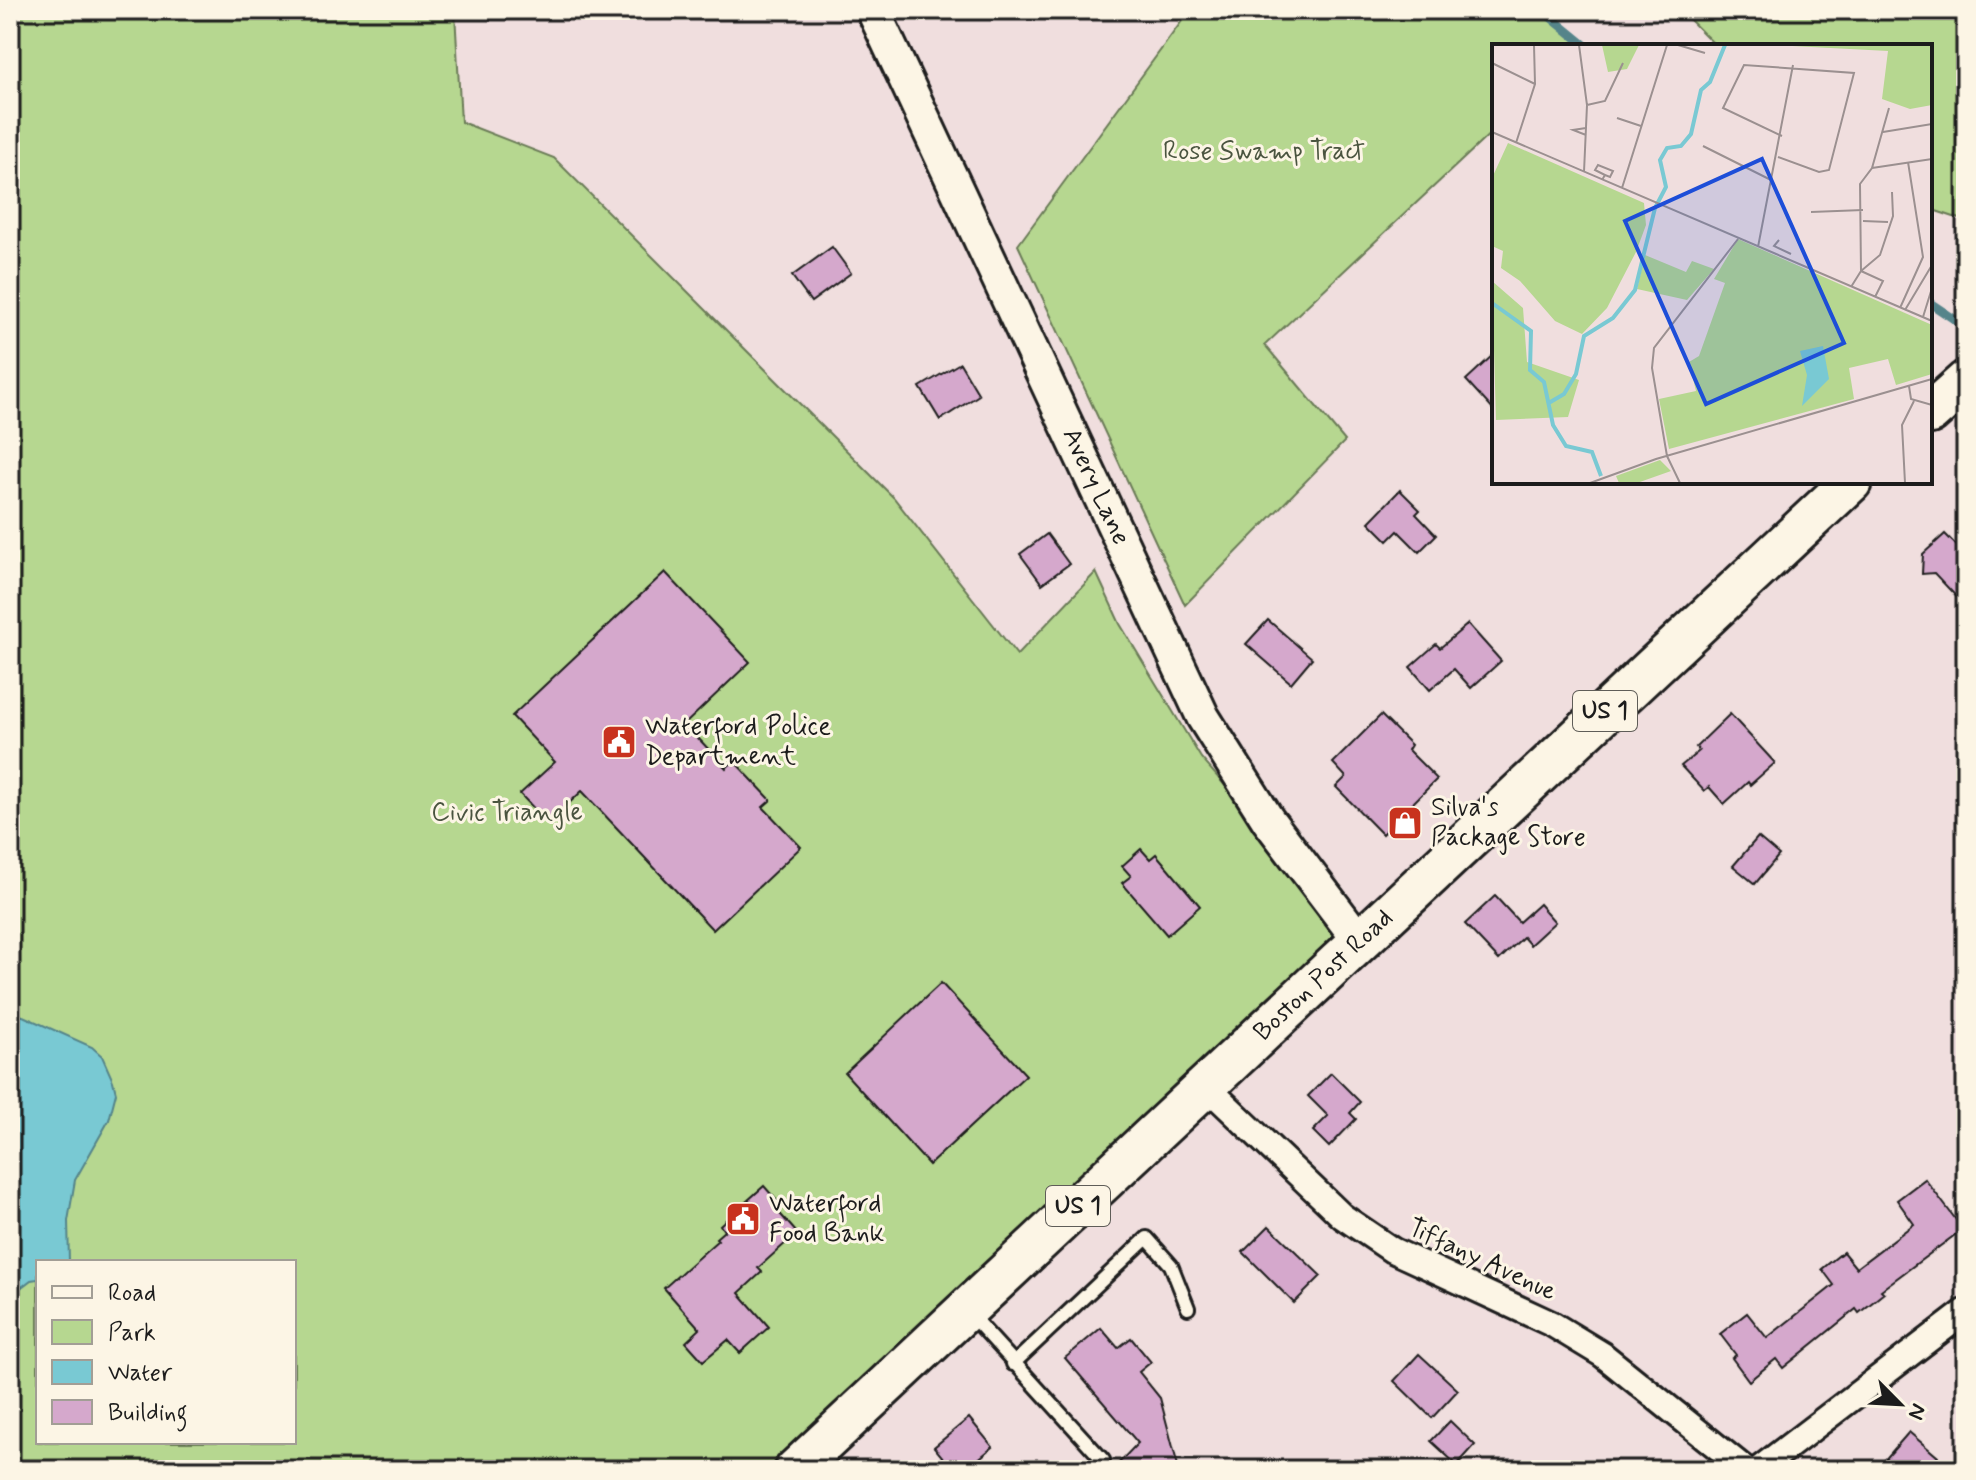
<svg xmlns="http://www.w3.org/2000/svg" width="1976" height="1480" font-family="Mynerve,sans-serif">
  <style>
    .green { fill: #b6d790; stroke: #697a56; stroke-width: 2; fill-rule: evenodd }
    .water { fill: #79c9d3; stroke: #54848a; stroke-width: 2 }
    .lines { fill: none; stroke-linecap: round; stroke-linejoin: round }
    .stream { stroke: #54848a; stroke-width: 9 }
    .building { fill: #d5a8cc; stroke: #1c1c1c; stroke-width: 2 }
    .service-casing { stroke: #1c1c1c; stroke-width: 18 }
    .minor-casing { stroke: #1c1c1c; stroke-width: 30 }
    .tertiary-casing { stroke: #1c1c1c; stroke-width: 38 }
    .primary-casing { stroke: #1c1c1c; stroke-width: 46 }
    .service { stroke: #fcf5e5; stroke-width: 12 }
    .minor { stroke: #fcf5e5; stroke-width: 24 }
    .tertiary { stroke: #fcf5e5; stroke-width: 32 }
    .primary { stroke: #fcf5e5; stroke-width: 40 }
    .labels { text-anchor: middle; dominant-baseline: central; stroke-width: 6; stroke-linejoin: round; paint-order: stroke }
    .shield { fill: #fcf5e5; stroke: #5f5d58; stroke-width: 2 }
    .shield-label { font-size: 24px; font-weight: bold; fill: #1c1c1c }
    .park-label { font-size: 26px; fill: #4a543f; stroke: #fcf5e5 }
    .street-label { font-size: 26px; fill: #1c1c1c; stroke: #fcf5e5 }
    .poi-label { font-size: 26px; fill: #1c1c1c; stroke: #fcf5e5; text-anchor: start }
    .inset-river { fill: none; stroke: #79c9d3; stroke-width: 4 }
    .inset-road { fill: none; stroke: #9b9090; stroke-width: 2 }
    .view { fill: #1d4ed8; fill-opacity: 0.15; stroke: #1d4ed8; stroke-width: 4 }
    .inset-edge { fill: none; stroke: #1c1c1c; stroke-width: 4 }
  </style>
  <rect width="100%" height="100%" fill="#f0dede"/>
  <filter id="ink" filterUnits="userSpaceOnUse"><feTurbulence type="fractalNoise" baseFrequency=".0125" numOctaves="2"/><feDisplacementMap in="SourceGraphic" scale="16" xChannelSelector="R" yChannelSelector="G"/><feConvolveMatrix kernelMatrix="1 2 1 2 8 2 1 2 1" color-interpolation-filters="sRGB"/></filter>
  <g filter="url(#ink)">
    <!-- green -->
    <g class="green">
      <path d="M 10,10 L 443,10 L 455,12 L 461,122 L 554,158 L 894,498 L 1017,655 L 1096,572 L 1120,624 L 1201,758 L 1359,940 L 775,1470 L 10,1470 ZM 38,1262 L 294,1262 L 294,1442 L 38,1442 Z"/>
      <path d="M 1190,10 L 1539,10 L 1568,33 L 1581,46 L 1494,46 L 1494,130 L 1265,345 L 1345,441 L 1185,605 L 1018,245 Z"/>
      <path d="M 1680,10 L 1966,10 L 1966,221 L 1930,209 L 1930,46 L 1716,46 Z"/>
    </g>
    <!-- water -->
    <path class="water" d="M 10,1013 L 23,1016 L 92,1047 L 102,1056 L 113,1081 L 116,1093 L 109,1120 L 75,1180 L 68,1221 L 69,1261 L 38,1262 L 38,1279 L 31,1280 L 10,1296 Z"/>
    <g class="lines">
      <!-- stream -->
      <g class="stream">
        <path d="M 1542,10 L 1586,46"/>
        <path d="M 1930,303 L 1966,327"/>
      </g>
    </g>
    <!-- building -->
    <g class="building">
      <path d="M 832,247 L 851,273 L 811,302 L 792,276 Z"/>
      <path d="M 1494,354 L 1494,411 L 1466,380 Z"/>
      <path d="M 960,363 L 979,395 L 940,420 L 920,387 Z"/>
      <path d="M 1400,490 L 1420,510 L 1416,514 L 1436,535 L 1419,552 L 1398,531 L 1388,541 L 1369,522 Z"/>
      <path d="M 1047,534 L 1069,564 L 1042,584 L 1020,554 Z"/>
      <path d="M 1945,534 L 1966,555 L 1966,607 L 1934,573 L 1922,574 L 1923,554 Z"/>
      <path d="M 665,572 L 750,662 L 685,724 L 726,768 L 734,761 L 771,800 L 763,807 L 801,847 L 713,930 L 582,791 L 548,823 L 520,794 L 555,762 L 512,716 Z"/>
      <path d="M 1268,620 L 1312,658 L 1291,683 L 1246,644 Z"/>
      <path d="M 1468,624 L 1501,661 L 1471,688 L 1454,669 L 1430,690 L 1410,667 L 1436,644 L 1440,648 Z"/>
      <path d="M 1730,714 L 1775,763 L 1750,785 L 1748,782 L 1724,804 L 1709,787 L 1704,791 L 1681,766 L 1699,751 L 1696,747 Z"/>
      <path d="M 1381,715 L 1411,745 L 1408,750 L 1437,779 L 1382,834 L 1336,787 L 1346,777 L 1333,763 Z"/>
      <path d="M 1758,837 L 1779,855 L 1755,884 L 1733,866 Z"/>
      <path d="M 1141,849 L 1150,859 L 1156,854 L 1200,906 L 1167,935 L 1122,883 L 1131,876 L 1122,866 Z"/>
      <path d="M 1495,896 L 1519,922 L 1539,904 L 1555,922 L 1530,945 L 1523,937 L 1499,960 L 1465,924 Z"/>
      <path d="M 941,983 L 1026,1075 L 929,1165 L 845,1073 Z"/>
      <path d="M 1331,1073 L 1360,1102 L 1350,1113 L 1356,1119 L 1329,1147 L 1313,1131 L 1328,1116 L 1308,1096 Z"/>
      <path d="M 1925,1179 L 1963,1229 L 1881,1290 L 1884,1293 L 1859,1313 L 1856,1309 L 1783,1368 L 1776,1359 L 1749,1381 L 1732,1358 L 1736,1355 L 1720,1334 L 1747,1313 L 1767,1338 L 1834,1285 L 1822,1269 L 1843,1252 L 1856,1268 L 1914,1224 L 1897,1200 Z"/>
      <path d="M 764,1186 L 779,1203 L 774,1207 L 797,1233 L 758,1268 L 762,1272 L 739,1293 L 769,1327 L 740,1353 L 728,1340 L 703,1361 L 686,1342 L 700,1329 L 664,1288 L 718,1240 L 716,1238 L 724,1231 L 720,1225 Z"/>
      <path d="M 1269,1226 L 1321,1276 L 1294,1303 L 1243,1252 Z"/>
      <path d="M 1101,1328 L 1118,1348 L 1131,1338 L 1151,1362 L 1139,1372 L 1160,1398 L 1179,1470 L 1112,1470 L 1138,1443 L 1065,1358 Z"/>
      <path d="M 1419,1354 L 1458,1390 L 1432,1418 L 1394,1381 Z"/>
      <path d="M 969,1418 L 993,1447 L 965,1470 L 953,1470 L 934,1447 Z"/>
      <path d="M 1450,1421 L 1475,1445 L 1457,1465 L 1431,1441 Z"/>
      <path d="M 1909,1432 L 1938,1457 L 1928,1470 L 1876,1470 Z"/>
    </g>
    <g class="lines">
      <!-- service casing -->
      <g class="service-casing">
        <g id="service">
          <path d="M 969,1313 L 1103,1460"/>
          <path d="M 1013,1364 L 1147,1238 L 1171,1265 L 1188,1308"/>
        </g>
      </g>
      <!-- minor casing -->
      <g class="minor-casing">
        <g id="minor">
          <path d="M 1206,1086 L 1342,1216 L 1392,1250 L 1552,1324 L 1603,1355 L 1746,1470"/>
          <path d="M 1758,1470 L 1966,1311"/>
        </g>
      </g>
      <!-- tertiary casing -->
      <g class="tertiary-casing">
        <g id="tertiary">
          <path id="s1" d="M 873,10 L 1203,717 L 1268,820 L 1359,940"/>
        </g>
      </g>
      <!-- primary casing -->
      <g class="primary-casing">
        <g id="primary">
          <path d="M 1930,413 L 1966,381"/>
          <path id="s2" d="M 795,1470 L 1851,482"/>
        </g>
      </g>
      <!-- service -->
      <use href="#service" class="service"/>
      <!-- minor -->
      <use href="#minor" class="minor"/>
      <!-- tertiary -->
      <use href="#tertiary" class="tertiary"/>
      <!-- primary -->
      <use href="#primary" class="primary"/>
    </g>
  </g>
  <!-- icons -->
  <defs>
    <g id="civic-square" transform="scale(1.8)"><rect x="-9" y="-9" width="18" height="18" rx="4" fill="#c8321e" stroke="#fcf5e5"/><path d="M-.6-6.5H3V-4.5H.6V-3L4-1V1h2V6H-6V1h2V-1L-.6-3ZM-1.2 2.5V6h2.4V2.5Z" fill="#fff"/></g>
    <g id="shop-square" transform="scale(1.8)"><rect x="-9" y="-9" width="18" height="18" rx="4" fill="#c8321e" stroke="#fcf5e5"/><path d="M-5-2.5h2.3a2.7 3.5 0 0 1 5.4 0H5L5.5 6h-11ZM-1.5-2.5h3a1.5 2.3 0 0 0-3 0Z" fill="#fff"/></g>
  </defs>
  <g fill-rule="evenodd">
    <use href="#civic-square" x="619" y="742"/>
    <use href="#shop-square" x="1405" y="823"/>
    <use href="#civic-square" x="743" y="1219"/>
  </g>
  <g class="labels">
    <!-- shield labels -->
    <g class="shield">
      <rect x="1573" y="691" width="64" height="40" rx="6"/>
      <rect x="1046" y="1186" width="64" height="40" rx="6"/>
    </g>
    <g class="shield-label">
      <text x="1605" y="711">US 1</text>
      <text x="1078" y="1206">US 1</text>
    </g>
    <!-- park labels -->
    <g class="park-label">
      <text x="1264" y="152">Rose Swamp Tract</text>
      <text x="507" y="813">Civic Triangle</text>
    </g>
    <!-- street labels -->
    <g class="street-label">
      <text stroke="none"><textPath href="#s1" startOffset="526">Avery Lane</textPath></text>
      <text stroke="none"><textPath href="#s2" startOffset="724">Boston Post Road</textPath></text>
      <text transform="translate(1482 1260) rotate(25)">Tiffany Avenue</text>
    </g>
    <!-- poi labels -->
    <g class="poi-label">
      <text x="645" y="727">Waterford Police<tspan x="645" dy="30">Department</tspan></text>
      <text x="1431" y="808">Silva's<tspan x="1431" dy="30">Package Store</tspan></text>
      <text x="769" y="1204">Waterford<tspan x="769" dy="30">Food Bank</tspan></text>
    </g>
  </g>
  <!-- overview -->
  <g transform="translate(1492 44)">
    <rect width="440" height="440" fill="#f0dede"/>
    <path d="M 110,1 L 147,1 L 135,25 L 116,28 ZM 282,1 L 440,1 L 440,61 L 418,65 L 390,55 L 396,7 ZM 16,99 L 152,159 L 154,181 L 144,208 L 115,264 L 90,290 L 63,277 L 28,237 L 9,224 L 11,207 L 0,202 L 0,134 ZM 246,195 L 440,281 L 440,330 L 404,341 L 396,315 L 357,324 L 362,355 L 177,405 L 167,355 L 204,347 L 197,318 L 207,312 L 233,239 L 222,235 ZM 153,211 L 194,228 L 200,217 L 222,225 L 195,256 L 145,245 ZM 0,237 L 31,264 L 35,318 L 87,336 L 76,373 L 4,376 ZM 168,416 L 179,427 L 145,439 L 127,439 L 124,432 Z" fill="#b6d790"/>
    <path d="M 331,302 L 337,335 L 310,362 L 315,331 L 308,307 Z" fill="#79c9d3"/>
    <path class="inset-river" d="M 0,259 L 39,287 L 38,326 L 52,338 L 61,381 L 74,402 L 100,408 L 109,432M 55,360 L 72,350 L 84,330 L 92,292 L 121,274 L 143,246 L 163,164 L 174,143 L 168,116 L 175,104 L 189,102 L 199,90 L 209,46 L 218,38 L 233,1"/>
    <path class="inset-road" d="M 87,1 L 95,61 L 92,128M 186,1 L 213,9M 0,19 L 43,40M 95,61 L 113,57 L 131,19M 125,74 L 149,82M 0,88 L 440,277M 391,88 L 440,80M 94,91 L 81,86 L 94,84M 24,99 L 43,40 L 42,1M 211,102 L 279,136M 286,113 L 327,128 L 337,126 L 362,29 L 252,21 L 231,64 L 290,92M 380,124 L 440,115M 110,136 L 113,131 L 103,126 L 106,121 L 121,127 L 118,133 L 113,131M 130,144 L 175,1M 319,168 L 371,166M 371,177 L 396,178M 287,196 L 282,202 L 299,210M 266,203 L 301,21M 369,227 L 388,211 L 401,172 L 400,148M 369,227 L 391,237 L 383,253M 359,243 L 369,227 L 368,140 L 380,124 L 397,64M 408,264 L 431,213 L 416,118M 413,266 L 440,221M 431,273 L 440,244M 417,342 L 419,355 L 440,361M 175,412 L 160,324 L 162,304 L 246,195M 175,412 L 188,439M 98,439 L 164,415 L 440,335M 413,439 L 410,381 L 422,357"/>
    <path class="view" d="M 270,115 L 352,299 L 214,360 L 133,177 Z"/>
    <rect width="440" height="440" class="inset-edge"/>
  </g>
  <!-- margin -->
  <rect width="1976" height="1480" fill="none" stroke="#fcf5e5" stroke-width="40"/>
  <rect x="20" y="20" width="1936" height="1440" fill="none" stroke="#1c1c1c" stroke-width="3" filter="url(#ink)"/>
  <!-- legend -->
  <rect x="36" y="1260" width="260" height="184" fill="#fcf5e5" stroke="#a29e95" stroke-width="2"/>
  <rect x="52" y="1286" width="40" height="12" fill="#fcf5e5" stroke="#a29e95" stroke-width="2"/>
  <text x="108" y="1300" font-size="24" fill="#1c1c1c">Road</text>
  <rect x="52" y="1320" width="40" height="24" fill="#b6d790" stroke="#a29e95" stroke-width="2"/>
  <text x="108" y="1340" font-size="24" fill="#1c1c1c">Park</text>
  <rect x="52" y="1360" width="40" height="24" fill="#79c9d3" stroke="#a29e95" stroke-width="2"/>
  <text x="108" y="1380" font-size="24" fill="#1c1c1c">Water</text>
  <rect x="52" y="1400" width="40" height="24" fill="#d5a8cc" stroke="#a29e95" stroke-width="2"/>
  <text x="108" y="1420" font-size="24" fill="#1c1c1c">Building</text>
  <!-- north arrow -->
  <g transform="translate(1900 1404) rotate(114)" stroke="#fcf5e5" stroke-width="6" paint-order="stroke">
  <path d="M0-6L14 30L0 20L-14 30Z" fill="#1c1c1c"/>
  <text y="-12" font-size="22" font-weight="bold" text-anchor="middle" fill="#1c1c1c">N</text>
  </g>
</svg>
